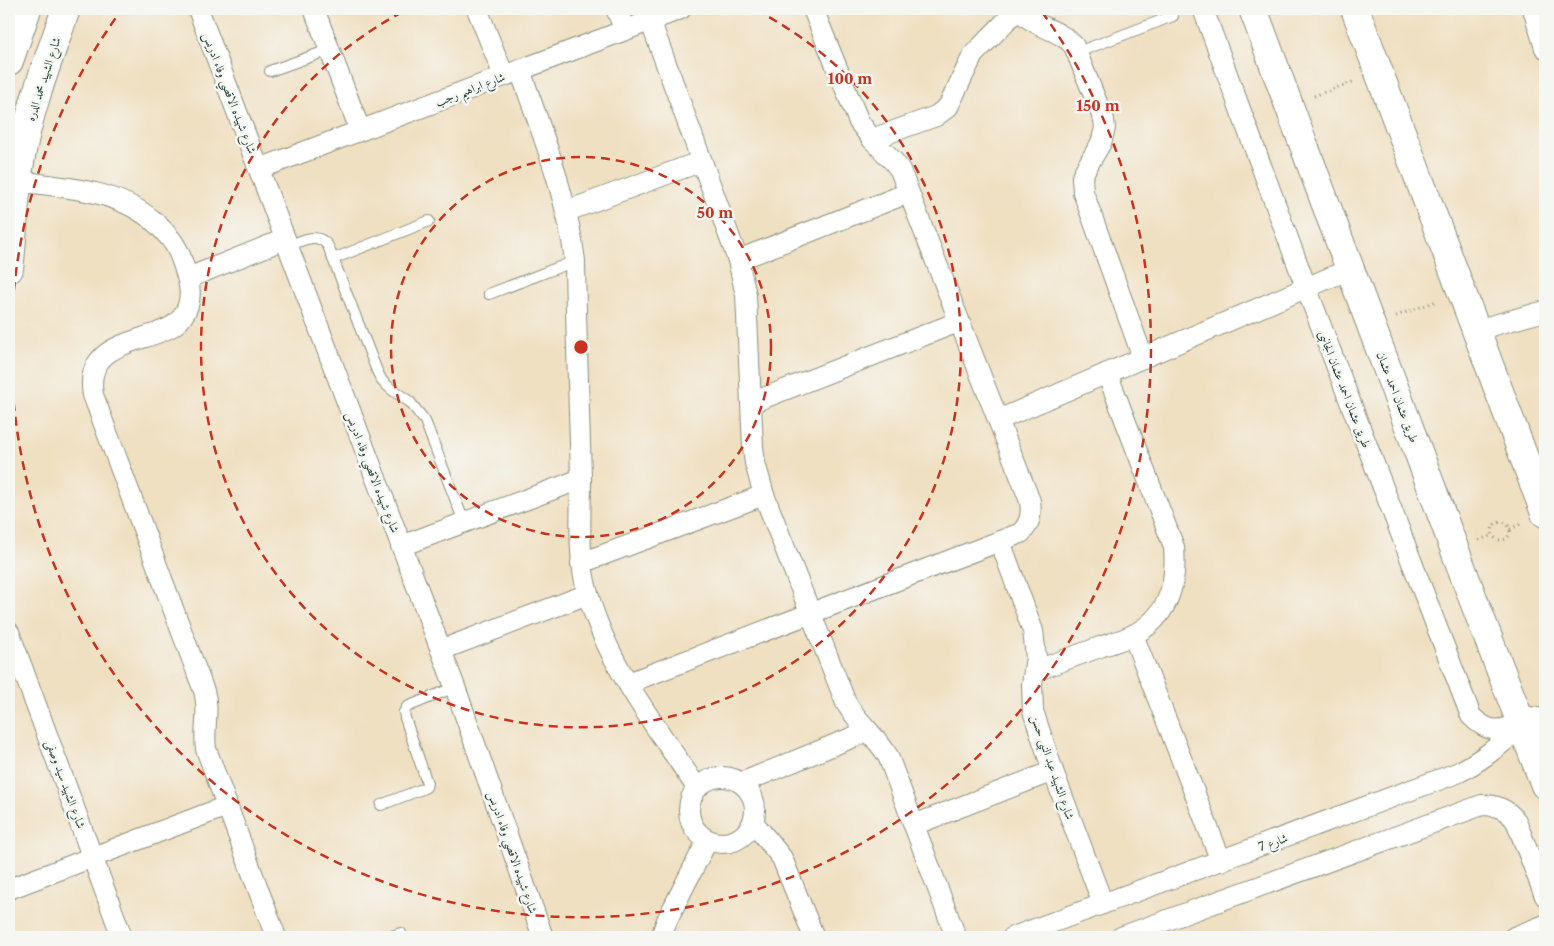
<svg xmlns="http://www.w3.org/2000/svg" width="1554" height="946" font-family="'Libre Caslon Text',Amiri,serif">
  <style>
    .lines { fill: none; stroke-linecap: round; stroke-linejoin: round }
    .service-casing { stroke: #888e7b; stroke-width: 12 }
    .minor-casing { stroke: #888e7b; stroke-width: 22 }
    .secondary-casing { stroke: #888e7b; stroke-width: 30 }
    .primary-casing { stroke: #888e7b; stroke-width: 30 }
    .path { stroke: #888e7b; stroke-width: 3; stroke-dasharray: 1 4; stroke-linecap: butt }
    .service { stroke: #fff; stroke-width: 10 }
    .minor { stroke: #fff; stroke-width: 20 }
    .secondary { stroke: #fff; stroke-width: 28 }
    .primary { stroke: #fff; stroke-width: 28 }
    .ring { fill: none; stroke: #c8321e; stroke-width: 2.5; stroke-dasharray: 9 6 }
    .labels { text-anchor: middle; dominant-baseline: central; stroke-width: 5; stroke-linejoin: round; paint-order: stroke }
    .street-label { font-size: 12px; fill: #1f3d34; stroke: #f6f6f2 }
    .centre { fill: #c8321e; stroke: #f6f6f2; stroke-width: 2.5 }
    .ring-label { font-size: 15px; text-anchor: middle; font-weight: bold; fill: #c8321e; stroke: #f6f6f2; stroke-width: 5; stroke-linejoin: round; paint-order: stroke }
  </style>
  <rect width="100%" height="100%" fill="#f6f6f2"/>
  <filter id="ink" filterUnits="userSpaceOnUse"><feTurbulence type="fractalNoise" baseFrequency=".02" numOctaves="2"/><feDisplacementMap in="SourceGraphic" scale="10" xChannelSelector="R" yChannelSelector="G"/><feConvolveMatrix kernelMatrix="1 2 1 2 8 2 1 2 1" color-interpolation-filters="sRGB"/></filter>
  <filter id="wash" filterUnits="userSpaceOnUse"><feTurbulence type="fractalNoise" baseFrequency=".0096" numOctaves="4" result="noise"/><feDisplacementMap in="SourceGraphic" scale="20" xChannelSelector="R" yChannelSelector="G"/><feGaussianBlur stdDeviation="1.12" result="paint"/><feColorMatrix in="noise" values="0 0 0 0 0 0 0 0 0 0 0 0 0 0 0 0 0 1.4 0 .05"/><feComposite in="paint" operator="in"/></filter>
  <g filter="url(#wash)">
    <rect width="100%" height="100%" fill="#f0e0c2"/>
  </g>
  <g filter="url(#ink)">
    <g class="lines">
      <!-- service casing -->
      <g class="service-casing">
        <g id="service">
          <path d="M 1078,52 L 1173,16"/>
          <path d="M 270,71 L 329,50"/>
          <path d="M 288,246 C 302,241 317,231 328,246 L 377,371 L 382,381 L 391,389 L 410,402 L 425,421 L 464,522"/>
          <path d="M 333,259 L 429,221"/>
          <path d="M 489,294 L 575,261"/>
          <path d="M 381,805 L 422,789 L 426,787 L 427,783 L 405,718 L 404,712 L 407,707 L 455,687"/>
          <path d="M 389,937 L 401,933"/>
        </g>
      </g>
      <!-- minor casing -->
      <g class="minor-casing">
        <g id="minor">
          <path d="M 198,9 L 455,687 L 543,937"/>
          <path d="M 314,9 L 360,130"/>
          <path d="M 477,9 L 504,76"/>
          <path d="M 616,9 L 625,30"/>
          <path d="M 1019,9 C 1033,28 1059,28 1074,46 L 1104,120 L 1105,128 L 1101,143 L 1085,170 L 1082,177 L 1083,192 L 1143,358"/>
          <path d="M 1203,9 L 1306,287 L 1471,716 C 1488,733 1500,733 1520,722"/>
          <path d="M 1533,9 L 1545,48"/>
          <path d="M 650,20 L 738,260 L 746,295 L 753,447 L 755,463 L 764,495 L 846,703 C 858,723 876,736 888,756 L 956,937"/>
          <path d="M 520,70 C 542,133 567,195 575,261 C 576,333 579,405 581,477 C 581,516 577,556 588,594 C 608,666 656,726 697,788"/>
          <path d="M 872,139 L 936,116 L 948,107 L 973,55 L 1018,9"/>
          <path d="M 259,169 L 681,9"/>
          <path d="M 17,181 C 66,188 120,189 158,225 C 165,232 173,240 177,249 C 180,254 182,261 184,267 C 190,284 194,301 182,317 C 176,326 167,329 157,333 C 124,345 85,350 93,395 L 204,691 C 210,710 203,730 206,749 L 276,937"/>
          <path d="M 567,211 L 702,161"/>
          <path d="M 738,260 L 908,193"/>
          <path d="M 188,278 L 285,239"/>
          <path d="M 1476,330 L 1545,311"/>
          <path d="M 751,403 L 958,322"/>
          <path d="M 998,420 L 1350,269"/>
          <path d="M 1000,541 L 1033,631 L 1036,657 L 1032,684 L 1033,711 L 1053,771 L 1103,904"/>
          <path d="M 401,546 L 581,479"/>
          <path d="M 581,563 L 764,495"/>
          <path d="M 9,632 L 122,937"/>
          <path d="M 1133,635 L 1221,861"/>
          <path d="M 441,650 L 588,594"/>
          <path d="M 1035,671 C 1056,663 1078,655 1100,647 C 1111,643 1123,640 1133,635 C 1169,617 1177,584 1174,547 L 1107,373"/>
          <path d="M 628,683 L 1021,533 C 1030,523 1032,515 1030,501 L 900,170 L 894,162 L 872,139 L 859,122 L 813,9"/>
          <circle cx="722" cy="810" r="33"/>
          <path d="M 741,783 L 868,731"/>
          <path d="M 753,822 L 782,858 L 814,937"/>
          <path d="M 914,825 L 1053,771"/>
          <path d="M 9,889 L 227,806"/>
          <path d="M 661,937 L 667,920 L 707,841"/>
          <path d="M 1013,937 L 1457,773 C 1481,761 1501,744 1522,727"/>
          <path d="M 1121,937 L 1482,805 C 1497,805 1507,809 1516,821 L 1545,896"/>
          <path d="M 1514,937 L 1545,925"/>
        </g>
      </g>
      <!-- secondary casing -->
      <g class="secondary-casing">
        <g id="secondary">
          <path d="M 9,61 L 27,9"/>
          <path d="M 9,269 C 14,229 14,190 22,151 C 31,103 50,56 66,9"/>
        </g>
      </g>
      <!-- primary casing -->
      <g class="primary-casing">
        <g id="primary">
          <path d="M 1253,9 L 1475,604 L 1545,785"/>
          <path d="M 1355,9 L 1545,513"/>
          <path d="M 1520,722 L 1528,721 L 1545,723"/>
        </g>
      </g>
      <!-- path -->
      <g class="path">
        <path d="M 1314,96 L 1355,81"/>
        <path d="M 1396,316 L 1437,301"/>
        <circle cx="1501" cy="531" r="9"/>
        <path d="M 1510,529 L 1521,524"/>
        <path d="M 1479,540 L 1493,535"/>
      </g>
      <!-- service -->
      <use href="#service" class="service"/>
      <!-- minor -->
      <use href="#minor" class="minor"/>
      <!-- secondary -->
      <use href="#secondary" class="secondary"/>
      <!-- primary -->
      <use href="#primary" class="primary"/>
    </g>
  </g>
  <!-- distance rings -->
  <g class="ring">
    <circle cx="581" cy="347" r="190"/>
    <path d="M756 10A380 380 0 1 1 406 10"/>
    <path d="M1042 12A570 570 0 1 1 120 12"/>
  </g>
  <g class="labels">
    <!-- street labels -->
    <g class="street-label">
      <text transform="translate(43 79) rotate(-72)">شارع الشهيد محمد الدره</text>
      <text transform="translate(470 89) rotate(-21)">شارع ابراهيم رجب</text>
      <text transform="translate(230 93) rotate(69)">شارع شهيده الاقصي وفاء ادريس</text>
      <text transform="translate(1345 389) rotate(69)">طريق عثمان احمد عثمان الجانبى</text>
      <text transform="translate(1398 397) rotate(69)">طريق عثمان احمد عثمان</text>
      <text transform="translate(373 472) rotate(69)">شارع شهيده الاقصي وفاء ادريس</text>
      <text transform="translate(1053 767) rotate(71)">شارع الشهيد عبد النبى حسن</text>
      <text transform="translate(66 784) rotate(70)">شارع الشهيد سيد وصفى</text>
      <text transform="translate(1273 842) rotate(-20)">شارع 7</text>
      <text transform="translate(513 852) rotate(71)">شارع شهيده الاقصي وفاء ادريس</text>
    </g>
  </g>
  <circle cx="581" cy="347" r="8" class="centre"/>
  <g class="ring-label">
    <text x="850" y="84">100 m</text>
    <text x="1098" y="111">150 m</text>
    <text x="715" y="218">50 m</text>
  </g>
  <!-- margin -->
  <rect width="1554" height="946" fill="none" stroke="#f6f6f2" stroke-width="30"/>
</svg>
